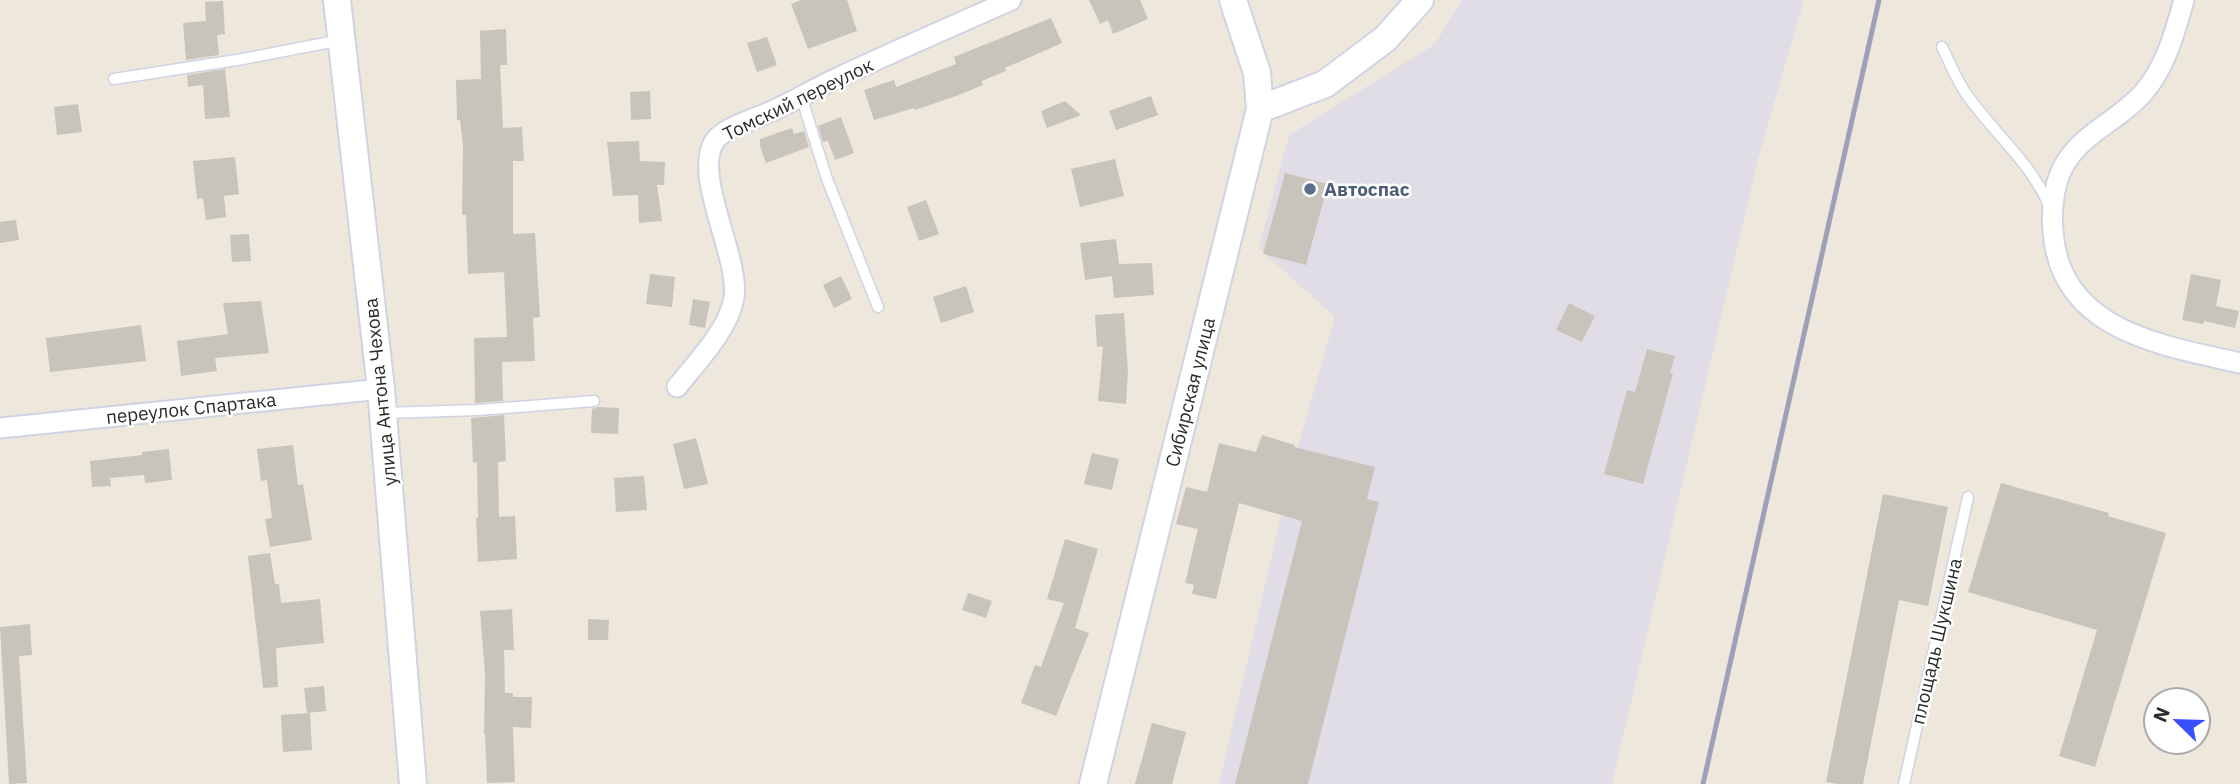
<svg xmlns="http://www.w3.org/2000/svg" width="2240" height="784" font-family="'IBM Plex Sans',sans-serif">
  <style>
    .industrial { fill: #e0dde6 }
    .building { fill: #c9c4bb }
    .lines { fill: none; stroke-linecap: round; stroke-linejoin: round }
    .lane-casing { stroke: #d1d3e5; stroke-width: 13 }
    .street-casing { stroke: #d1d3e5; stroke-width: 23 }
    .secondary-casing { stroke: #d1d3e5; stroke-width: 30 }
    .lane { stroke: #fff; stroke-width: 10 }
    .street { stroke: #fff; stroke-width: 19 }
    .secondary { stroke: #fff; stroke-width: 26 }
    .rail { stroke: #9ea0b7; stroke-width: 5 }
    .service-dot { fill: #5c6f8a; stroke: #fff; stroke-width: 2.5 }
    .labels { text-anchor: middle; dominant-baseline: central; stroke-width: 5; stroke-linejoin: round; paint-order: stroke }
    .street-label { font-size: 19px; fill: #2b2b2b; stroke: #fff }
    .service-label { font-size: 19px; font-weight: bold; fill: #4e5e75; stroke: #fff; text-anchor: start }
  </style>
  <rect width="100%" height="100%" fill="#eee7dc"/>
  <!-- industrial -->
  <path class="industrial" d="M 1462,0 L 1804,0 L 1758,159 L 1612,784 L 1219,784 L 1293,464 L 1335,317 L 1259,248 L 1289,135 L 1435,44 Z"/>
  <!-- building -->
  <g class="building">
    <path d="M 801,0 L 847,0 L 857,31 L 808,49 L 791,4 Z"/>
    <path d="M 1089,0 L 1140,0 L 1148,19 L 1113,34 L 1108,20 L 1100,24 Z"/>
    <path d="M 223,1 L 225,34 L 217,35 L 219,55 L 186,60 L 183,23 L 206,21 L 205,2 Z"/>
    <path d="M 1051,18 L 1062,43 L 1005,68 L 1006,71 L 982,81 L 983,85 L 956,96 L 915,110 L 914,108 L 874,120 L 864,90 L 894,80 L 896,87 L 956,64 L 954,57 Z"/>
    <path d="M 506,29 L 507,65 L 500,65 L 503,128 L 522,127 L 524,161 L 513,161 L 513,234 L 535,233 L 540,317 L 533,318 L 535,361 L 502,362 L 503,401 L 475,403 L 474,338 L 507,337 L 504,272 L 468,274 L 466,215 L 462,215 L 463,145 L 460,120 L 457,120 L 456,80 L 481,79 L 480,31 Z"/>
    <path d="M 767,37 L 777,65 L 757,72 L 747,43 Z"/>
    <path d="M 225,69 L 230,117 L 205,119 L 203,85 L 188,87 L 187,75 Z"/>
    <path d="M 650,91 L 651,119 L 631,120 L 630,92 Z"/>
    <path d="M 1151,96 L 1158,115 L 1116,130 L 1109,111 Z"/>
    <path d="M 1065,101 L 1081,115 L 1047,128 L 1041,111 Z"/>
    <path d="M 78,104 L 82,132 L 57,135 L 54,107 Z"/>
    <path d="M 841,117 L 854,153 L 835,160 L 828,141 L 823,142 L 818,126 Z"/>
    <path d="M 792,128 L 794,134 L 804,131 L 809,147 L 766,163 L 760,146 L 760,139 Z"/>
    <path d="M 639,141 L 640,161 L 665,162 L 664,185 L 657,185 L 662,221 L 639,223 L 638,195 L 613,196 L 607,142 Z"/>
    <path d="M 235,157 L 239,194 L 224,196 L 226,217 L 206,220 L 203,198 L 197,199 L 193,161 Z"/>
    <path d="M 1115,159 L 1124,196 L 1080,207 L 1071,169 Z"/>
    <path d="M 1285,173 L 1328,184 L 1306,265 L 1263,254 Z"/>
    <path d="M 926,200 L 939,234 L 919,241 L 907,207 Z"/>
    <path d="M 16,220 L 19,240 L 0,243 L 0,222 Z"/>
    <path d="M 249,234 L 251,261 L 232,262 L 230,235 Z"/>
    <path d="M 1116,239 L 1119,264 L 1152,263 L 1154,295 L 1114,298 L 1112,276 L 1085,280 L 1080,243 Z"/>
    <path d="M 650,274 L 675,277 L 672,307 L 646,304 Z"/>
    <path d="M 2191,274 L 2221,280 L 2216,306 L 2239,311 L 2235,328 L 2204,321 L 2203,324 L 2182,320 Z"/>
    <path d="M 841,276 L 852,299 L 834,308 L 823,285 Z"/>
    <path d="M 966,286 L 974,312 L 941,323 L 933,297 Z"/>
    <path d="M 693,299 L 710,302 L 705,328 L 689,325 Z"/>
    <path d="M 261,301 L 269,353 L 215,358 L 217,371 L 181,376 L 177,341 L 228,334 L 223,303 Z"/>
    <path d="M 1569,303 L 1595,316 L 1582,342 L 1556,330 Z"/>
    <path d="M 1124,313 L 1128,372 L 1126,404 L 1098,401 L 1103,346 L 1097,347 L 1095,315 Z"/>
    <path d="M 141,325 L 146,361 L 50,372 L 46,338 Z"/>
    <path d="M 1647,349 L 1675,356 L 1670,373 L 1673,373 L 1643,484 L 1604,474 L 1627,390 L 1635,392 Z"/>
    <path d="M 598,407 L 619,408 L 618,434 L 591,433 L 592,409 Z"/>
    <path d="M 504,415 L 506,461 L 498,462 L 499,517 L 515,516 L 517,559 L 478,562 L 476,518 L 478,518 L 477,462 L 473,463 L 471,418 Z"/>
    <path d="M 1262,435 L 1295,445 L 1294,447 L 1375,467 L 1367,499 L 1379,502 L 1308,784 L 1235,784 L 1302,521 L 1239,503 L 1216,599 L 1192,594 L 1194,585 L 1185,583 L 1198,529 L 1176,524 L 1186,487 L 1207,492 L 1219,443 L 1256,452 Z"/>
    <path d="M 696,438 L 708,484 L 684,489 L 673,444 Z"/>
    <path d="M 293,445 L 298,485 L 303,484 L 312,540 L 270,547 L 265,519 L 272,518 L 267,480 L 261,481 L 257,449 Z"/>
    <path d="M 169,449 L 172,480 L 145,483 L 144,475 L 110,478 L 111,486 L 92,487 L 90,461 L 142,455 L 142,452 Z"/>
    <path d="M 1092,453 L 1119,459 L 1112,490 L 1084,484 Z"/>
    <path d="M 644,476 L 647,510 L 616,512 L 614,478 Z"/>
    <path d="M 2001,483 L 2109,513 L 2108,516 L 2166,533 L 2095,767 L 2059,756 L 2097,630 L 1968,592 Z"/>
    <path d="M 1883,494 L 1948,507 L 1928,606 L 1899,600 L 1863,784 L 1838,784 L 1826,782 Z"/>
    <path d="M 1065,539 L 1098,549 L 1075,628 L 1089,633 L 1056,716 L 1021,703 L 1035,665 L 1041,667 L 1064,603 L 1047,599 Z"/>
    <path d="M 270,553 L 275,584 L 279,584 L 281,603 L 320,599 L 324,643 L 276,648 L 278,687 L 263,688 L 248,556 Z"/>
    <path d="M 968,593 L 992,601 L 986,618 L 962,610 Z"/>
    <path d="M 512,609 L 514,650 L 504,650 L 505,693 L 513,693 L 513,697 L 532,697 L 531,728 L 513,727 L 515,782 L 487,783 L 485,734 L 484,734 L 485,674 L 480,611 Z"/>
    <path d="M 588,619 L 609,620 L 608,640 L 588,640 Z"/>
    <path d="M 30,624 L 32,655 L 19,656 L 27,783 L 9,784 L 0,627 Z"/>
    <path d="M 324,686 L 326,711 L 307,713 L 304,688 Z"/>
    <path d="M 310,713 L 312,750 L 283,752 L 281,715 Z"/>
    <path d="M 1152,723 L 1186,732 L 1172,784 L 1135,784 Z"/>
  </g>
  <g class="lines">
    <!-- lane casing -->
    <g class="lane-casing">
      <g id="lane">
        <path d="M 1942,47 C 1950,63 1957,81 1967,95 C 1994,133 2030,162 2049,205"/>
        <path d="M 114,79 L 243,59 L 341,40"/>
        <path d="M 801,96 L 827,179 L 878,307"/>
        <path d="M 384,413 L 478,410 L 594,401"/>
        <path d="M 1904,784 L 1968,497"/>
      </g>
    </g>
    <!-- street casing -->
    <g class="street-casing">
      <g id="street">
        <path d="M 2184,0 C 2175,32 2166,66 2144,92 C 2122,118 2087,131 2068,159 C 2054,178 2051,208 2053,231 C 2060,331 2161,345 2240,363"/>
        <path d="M 677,387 C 696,363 729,329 734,298 C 740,257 693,177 714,142 C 723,127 758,118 774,110 C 794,101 812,90 831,81 C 890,53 951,27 1011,0"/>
        <path d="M 0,428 L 381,389"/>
      </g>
    </g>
    <!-- secondary casing -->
    <g class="secondary-casing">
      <g id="secondary">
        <path d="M 337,0 L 381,389 L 413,784"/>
        <path d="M 1260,109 L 1325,84 L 1385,39 L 1420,0"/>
        <path d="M 1093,784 L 1260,109 L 1257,73 L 1233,0"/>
      </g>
    </g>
    <!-- lane -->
    <use href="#lane" class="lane"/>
    <!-- street -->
    <use href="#street" class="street"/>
    <!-- secondary -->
    <use href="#secondary" class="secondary"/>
    <!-- rail -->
    <path class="rail" d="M 1703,784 L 1879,0"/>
  </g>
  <!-- markers -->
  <circle class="service-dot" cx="1310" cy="189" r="7"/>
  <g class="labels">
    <!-- street labels -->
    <g class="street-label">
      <text transform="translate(798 99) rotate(-26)">Томский переулок</text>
      <text transform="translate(380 392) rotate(-96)">улица Антона Чехова</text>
      <text transform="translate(1190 392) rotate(-76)">Сибирская улица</text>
      <text transform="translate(191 408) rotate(-6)">переулок Спартака</text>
      <text transform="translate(1936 641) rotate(-77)">площадь Шукшина</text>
    </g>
    <!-- service labels -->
    <g class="service-label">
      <text x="1324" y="189">Автоспас</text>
    </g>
  </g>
  <!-- north arrow -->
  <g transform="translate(2177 721) rotate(293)"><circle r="33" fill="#ffffff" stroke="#aaaaaa" stroke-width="2"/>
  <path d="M0-5L12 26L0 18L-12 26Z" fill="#384fff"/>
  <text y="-10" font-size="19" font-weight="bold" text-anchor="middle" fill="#2b2b2b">N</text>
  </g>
</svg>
